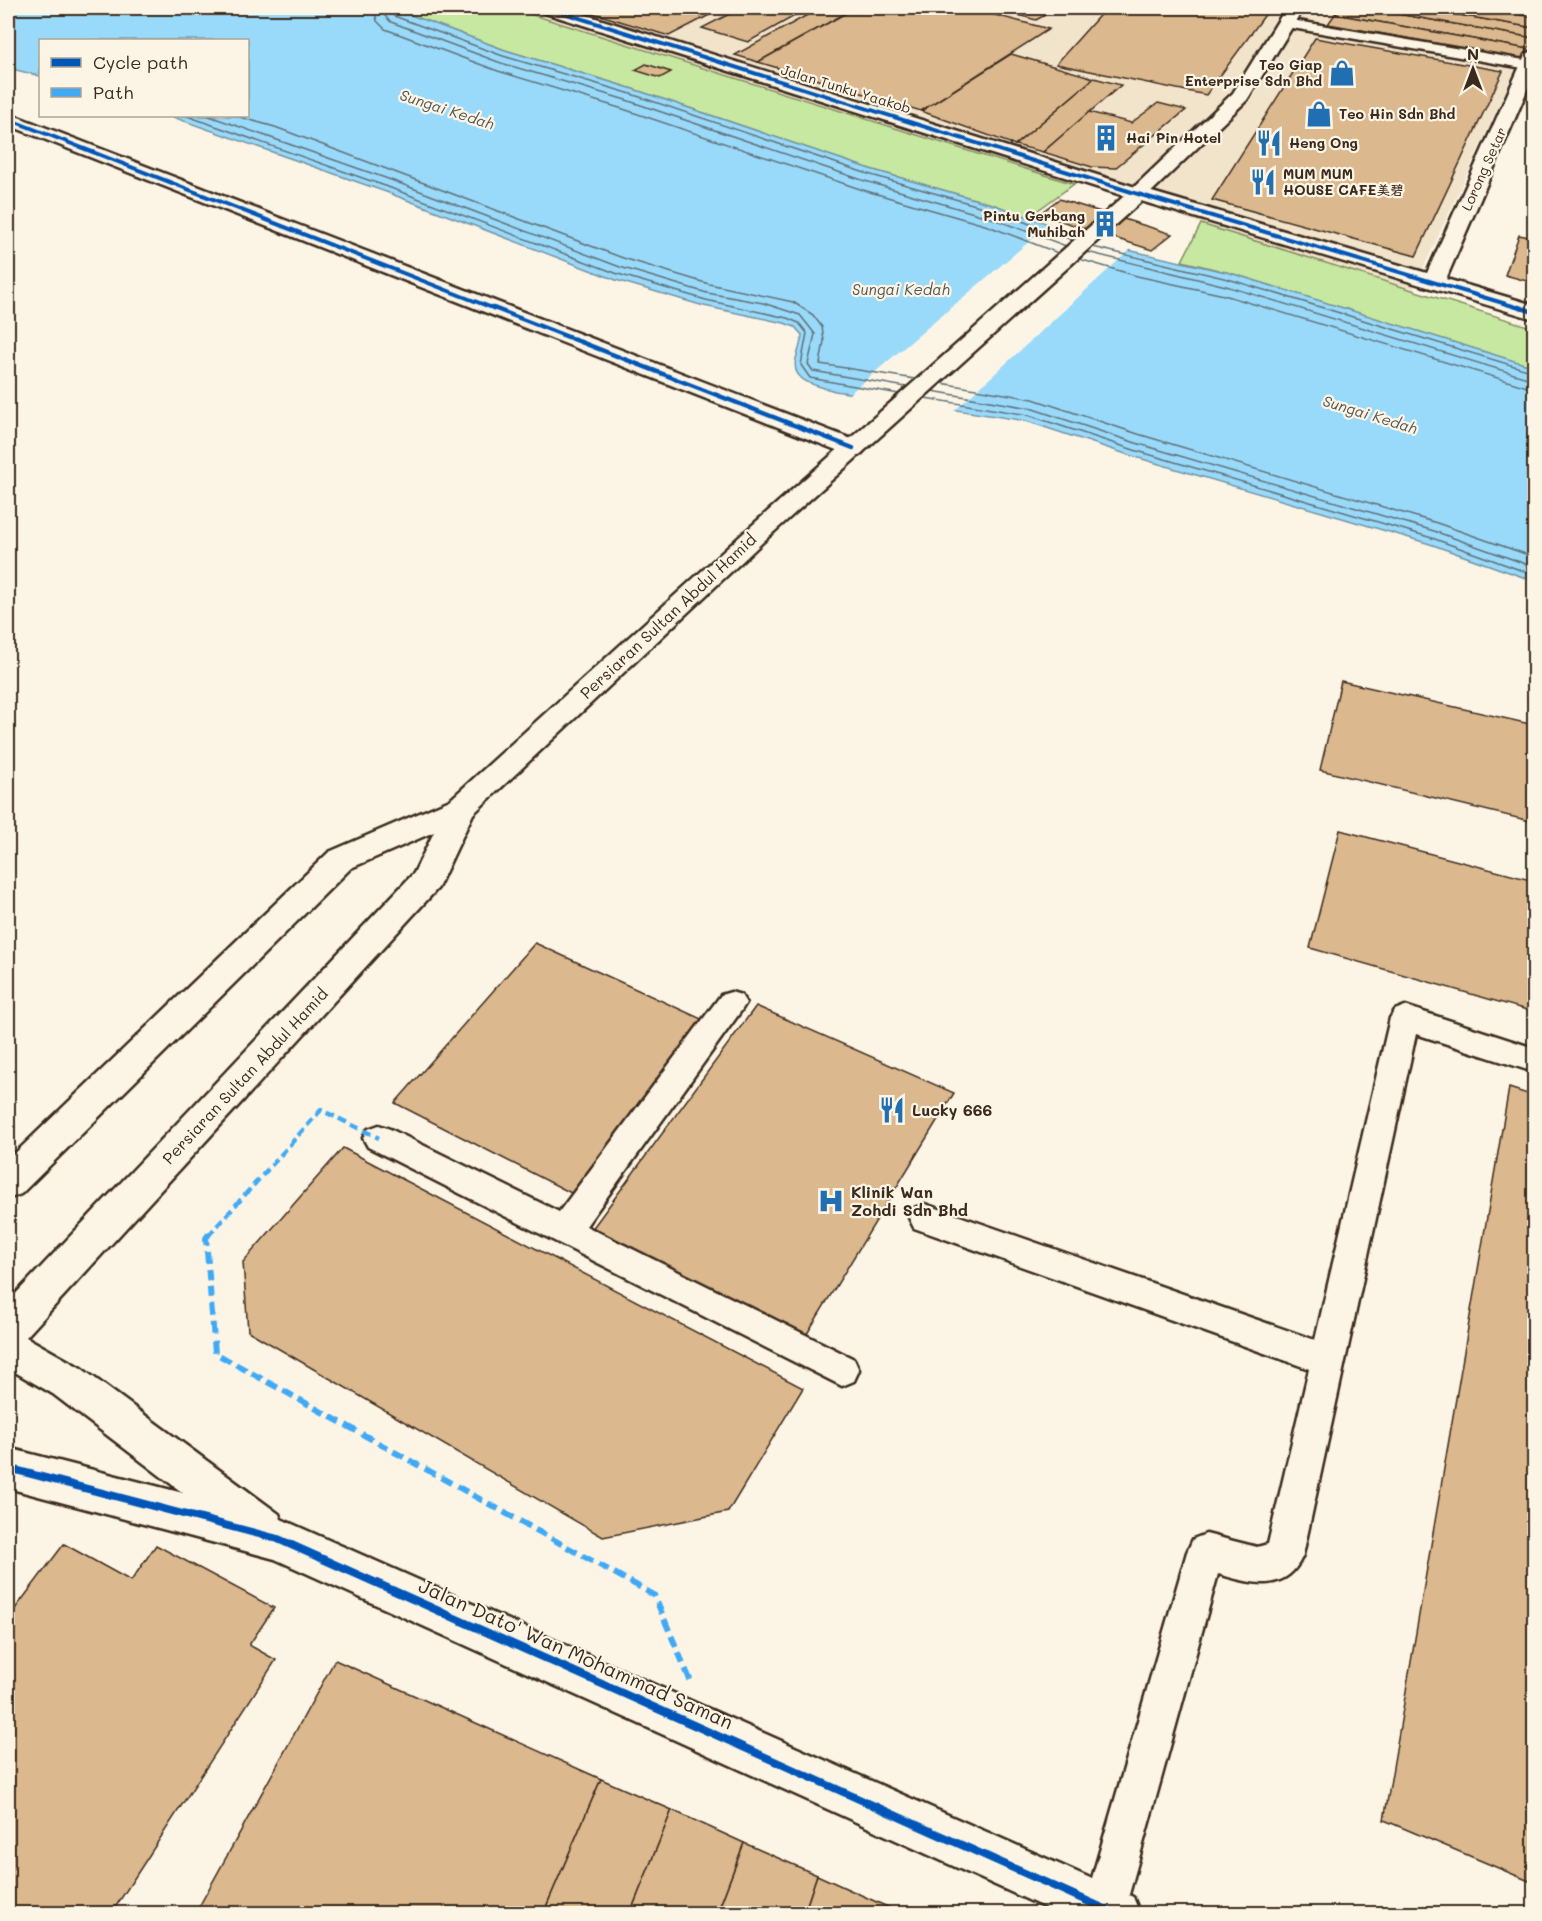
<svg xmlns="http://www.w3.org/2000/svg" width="1542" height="1921" viewBox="0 0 1542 1921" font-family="Mali,'LXGW WenKai TC',sans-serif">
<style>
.built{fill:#f2e3cb}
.green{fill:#c7e8a1;stroke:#818960;stroke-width:1.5}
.water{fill:#99dafb;stroke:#7394a3;stroke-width:1.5}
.pier{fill:#fcf5e5}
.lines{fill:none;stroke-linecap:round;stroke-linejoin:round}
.shore{stroke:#617076;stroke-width:1.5}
.building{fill:#dbb88d;stroke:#3b2a1e;stroke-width:1.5}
.lane-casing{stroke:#3b2a1e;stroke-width:5}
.street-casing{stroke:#3b2a1e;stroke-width:5}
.secondary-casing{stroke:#3b2a1e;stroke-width:5}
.lane{fill:#fcf5e5;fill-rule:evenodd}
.street{fill:#fcf5e5;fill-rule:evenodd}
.secondary{fill:#fcf5e5;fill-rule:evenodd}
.quiet-far1{stroke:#3fa9f5;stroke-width:4.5;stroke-dasharray:9 4.5;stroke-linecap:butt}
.quiet{stroke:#3fa9f5;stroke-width:6;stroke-dasharray:12 6;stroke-linecap:butt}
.cycleway-far2-casing{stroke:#fcf5e5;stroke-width:6}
.cycleway-far1-casing{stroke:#fcf5e5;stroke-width:8}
.cycleway-casing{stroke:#fcf5e5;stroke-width:11}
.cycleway-far2{stroke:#0057b8;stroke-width:4}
.cycleway-far1{stroke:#0057b8;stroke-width:4.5}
.cycleway{stroke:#0057b8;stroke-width:8}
.labels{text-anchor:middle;stroke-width:4.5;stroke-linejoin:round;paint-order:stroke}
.far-poi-label{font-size:14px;font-weight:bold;fill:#3b2a1e;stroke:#fcf5e5;text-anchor:start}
.far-street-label{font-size:14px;fill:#3b2a1e;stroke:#fcf5e5}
.far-water-label{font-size:15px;font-style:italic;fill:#525655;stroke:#fcf5e5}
.street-label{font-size:16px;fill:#3b2a1e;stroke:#fcf5e5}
.poi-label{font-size:16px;font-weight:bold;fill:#3b2a1e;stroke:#fcf5e5;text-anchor:start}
.near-street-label{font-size:20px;fill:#3b2a1e;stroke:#fcf5e5}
</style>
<rect width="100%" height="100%" fill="#fcf5e5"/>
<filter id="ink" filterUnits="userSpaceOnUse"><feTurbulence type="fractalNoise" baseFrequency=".0167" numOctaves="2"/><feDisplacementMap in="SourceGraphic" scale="12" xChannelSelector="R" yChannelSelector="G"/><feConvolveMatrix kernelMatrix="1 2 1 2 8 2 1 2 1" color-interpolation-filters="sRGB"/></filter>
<g filter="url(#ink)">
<polygon class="built" points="511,8 1534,8 1534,30 1413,290 1201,224 1097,187 1074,184"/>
<g class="green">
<polygon points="392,8 511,8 1074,184 1027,218 995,205 870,169 630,88 505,50"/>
<polygon points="1201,224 1534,328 1534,367 1230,273 1182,261"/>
</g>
<path class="water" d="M8 8H392L505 50 630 88 870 169 995 205 1110 246 1230 273 1534 367V581L1430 544 1132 456 1026 421 835 391C819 386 790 383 796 359 798 351 801 344 802 335L795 327 784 323 704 306 616 280 386 192 170 116H248V40H40V76L8 68Z"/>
<polygon class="pier" points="1051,223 1132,248 954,411 848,395"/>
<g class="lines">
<g class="shore">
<polyline points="374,8 377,21 385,29 498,71 623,109 863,190 988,226 1058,253"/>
<polyline points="383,8 385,16 391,22 501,63 626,100 865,181 991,218 1066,246"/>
<polyline points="391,8 394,16 503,56 628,93 868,174 993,210 1072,240"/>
<polyline points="187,116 388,187 618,274 706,300 787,318 799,323 807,333 801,365 810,378 899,394"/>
<polyline points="209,116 391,180 620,267 707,293 763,303 800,315 815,334 808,364 813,371 906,387"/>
<polyline points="236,116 275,127 623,258 709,284 793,302 813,315 822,327 824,341 820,364 915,379"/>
<polyline points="1093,247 1228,279 1534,372"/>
<polyline points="1087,252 1226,286 1534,380"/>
<polyline points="1079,259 1137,276 1224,295 1534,389"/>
<polyline points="941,383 1033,399 1138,434 1437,523 1534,557"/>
<polyline points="932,391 1030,408 1136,443 1434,531 1534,567"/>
<polyline points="925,398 1028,415 1134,450 1432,538 1534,575"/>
</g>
</g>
<g class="building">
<polygon points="577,8 723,8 669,36"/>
<polygon points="741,8 793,8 788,10 800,13 748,42 702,28"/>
<polygon points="820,8 855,8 758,62 735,55"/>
<polygon points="855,8 968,8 1049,29 921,111 758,62"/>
<polygon points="993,8 1058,8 1036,20"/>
<polygon points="1106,8 1270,8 1206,95 1056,64"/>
<polygon points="1340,8 1364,8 1534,38 1528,49 1335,14"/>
<polygon points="1364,8 1419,8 1534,28 1534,38"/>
<polygon points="1419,8 1480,8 1534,17 1534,28"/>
<polygon points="1480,8 1534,8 1534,17"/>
<polygon points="1335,14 1528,49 1523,59 1328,24"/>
<polygon points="1315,38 1503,71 1416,256 1212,200"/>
<polygon points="1011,54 1094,78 1015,145 921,111"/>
<polygon points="646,64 671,72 660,78 635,70"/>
<polygon points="1094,78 1121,85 1043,152 1015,145"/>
<polygon points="1158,103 1186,110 1115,168 1092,167 1043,152 1089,112 1131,123"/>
<polygon points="1059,199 1172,234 1152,250 1039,214"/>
<polygon points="1519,235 1534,238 1534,283 1505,275"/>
<polygon points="1341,681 1534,725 1534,822 1320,770"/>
<polygon points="1340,830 1534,881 1534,1012 1310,948"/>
<polygon points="535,943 708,1022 577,1196 395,1103"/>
<polygon points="756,1006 954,1093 802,1342 589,1233"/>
<polygon points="1509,1088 1534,1096 1534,1883 1384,1820"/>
<polygon points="343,1148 803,1388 728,1512 603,1537 248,1331 243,1262"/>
<polygon points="64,1544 131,1581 156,1545 274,1608 249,1645 276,1660 111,1914 8,1914 8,1618"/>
<polygon points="335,1660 601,1779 543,1914 195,1914"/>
<polygon points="601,1779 672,1810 630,1914 543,1914"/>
<polygon points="672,1810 744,1843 717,1914 630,1914"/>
<polygon points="744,1843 817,1875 804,1914 717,1914"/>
<polygon points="817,1875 892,1909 891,1914 804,1914"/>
</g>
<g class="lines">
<g class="lane-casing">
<g id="lane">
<polygon points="1286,19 1530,61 1534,62 1534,70 1281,26 1279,23 1281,20"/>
<polygon points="731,992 741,995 746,1003 741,1011 586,1226 854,1359 859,1370 854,1381 842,1386 368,1147 363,1138 368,1129 379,1125 390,1129 559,1212 721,995"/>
<path d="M1405 1006 1534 1048V1072L1416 1034 1303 1555C1286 1595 1251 1583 1218 1574L1125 1909 1123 1914H1085L1083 1909 1187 1552 1193 1539 1206 1534 1257 1547 1268 1544 1309 1369 914 1228 909 1218 914 1208 925 1204 1315 1340 1390 1018 1395 1010Z"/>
</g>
</g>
<g class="street-casing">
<g id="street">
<polygon points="539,8 564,8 1145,190 1427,273 1525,55 1534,50 1534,74 1446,279 1534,305 1534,319 1131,198 542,12"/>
<polygon points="8,113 862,443 865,448 862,453 853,455 844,453 8,125"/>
</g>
</g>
<g class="secondary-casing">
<polygon id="secondary" points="1286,8 1304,8 1247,100 1145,198 766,539 473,814 438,888 26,1337 81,1368 279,1514 281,1519 1133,1897 1140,1914 1059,1914 275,1559 8,1488 8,1448 183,1493 53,1394 8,1368 8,1302 414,873 434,832 351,868 21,1194 8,1199 8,1160 329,852 450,800 748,529 1131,190 1233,93"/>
</g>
<use href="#lane" class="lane"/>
<use href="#street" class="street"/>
<use href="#secondary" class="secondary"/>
<polyline class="quiet-far1" points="208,1236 321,1110 379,1138"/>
<polyline class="quiet" points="209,1234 206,1238 215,1353 654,1595 691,1682"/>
<g class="cycleway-far2-casing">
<g id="cycleway-far2">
<polyline points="548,8 1138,194 1523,309"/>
<polyline points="8,119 495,309"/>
</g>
</g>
<g class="cycleway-far1-casing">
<g id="cycleway-far1">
<polyline points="491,307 853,448"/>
<polyline points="1518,307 1534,312"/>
</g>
</g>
<g class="cycleway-casing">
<polyline id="cycleway" points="8,1468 278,1539 1116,1914"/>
</g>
<use href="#cycleway-far2" class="cycleway-far2"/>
<use href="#cycleway-far1" class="cycleway-far1"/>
<use href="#cycleway" class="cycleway"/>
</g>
</g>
<defs>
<g id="shop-bare" transform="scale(2.07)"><path d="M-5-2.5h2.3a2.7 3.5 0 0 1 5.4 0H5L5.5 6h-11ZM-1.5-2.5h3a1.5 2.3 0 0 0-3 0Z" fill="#1f6fb2" stroke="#fcf5e5" stroke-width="2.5" paint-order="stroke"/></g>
<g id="building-bare" transform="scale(2.07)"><path d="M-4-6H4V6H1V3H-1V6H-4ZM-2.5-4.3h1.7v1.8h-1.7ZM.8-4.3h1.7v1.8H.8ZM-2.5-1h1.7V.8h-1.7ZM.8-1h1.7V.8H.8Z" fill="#1f6fb2" stroke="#fcf5e5" stroke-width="2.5" paint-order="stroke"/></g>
<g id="restaurant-bare" transform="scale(2.07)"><path d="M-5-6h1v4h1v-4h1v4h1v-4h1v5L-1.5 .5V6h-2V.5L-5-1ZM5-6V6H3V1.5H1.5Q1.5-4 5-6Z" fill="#1f6fb2" stroke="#fcf5e5" stroke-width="2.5" paint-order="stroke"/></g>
<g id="hospital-bare" transform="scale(2.07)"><path d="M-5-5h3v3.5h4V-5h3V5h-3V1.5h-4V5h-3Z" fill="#1f6fb2" stroke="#fcf5e5" stroke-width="2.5" paint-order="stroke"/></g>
</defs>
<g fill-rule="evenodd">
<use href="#shop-bare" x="1342" y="73"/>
<use href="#shop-bare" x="1319" y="114"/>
<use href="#building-bare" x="1106" y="138"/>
<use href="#restaurant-bare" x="1269" y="143"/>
<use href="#restaurant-bare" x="1263" y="182"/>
<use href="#building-bare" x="1105" y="224"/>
<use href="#restaurant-bare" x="892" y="1110"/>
<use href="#hospital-bare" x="831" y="1201"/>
</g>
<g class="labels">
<g class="far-poi-label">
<text x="1322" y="70" text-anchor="end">Teo Giap<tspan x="1322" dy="16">Enterprise Sdn Bhd</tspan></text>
<text x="1339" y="119">Teo Hin Sdn Bhd</text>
<text x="1126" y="143">Hai Pin Hotel</text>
<text x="1289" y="148">Heng Ong</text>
<text x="1283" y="179">MUM MUM<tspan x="1283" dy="16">HOUSE CAFE美碧</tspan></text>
<text x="1085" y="221" text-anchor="end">Pintu Gerbang<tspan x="1085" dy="16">Muhibah</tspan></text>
</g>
<g class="far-street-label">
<text transform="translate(846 89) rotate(17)" y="5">Jalan Tunku Yaakob</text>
<text transform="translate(1484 169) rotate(-66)" y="5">Lorong Setar</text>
</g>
<g class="far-water-label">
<text transform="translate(447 110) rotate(18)" y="5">Sungai Kedah</text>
<text x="901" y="295">Sungai Kedah</text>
<text transform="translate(1370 415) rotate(17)" y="5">Sungai Kedah</text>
</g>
<g class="street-label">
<text transform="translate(668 616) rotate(-43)" y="6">Persiaran Sultan Abdul Hamid</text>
<text transform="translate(245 1076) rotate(-47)" y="6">Persiaran Sultan Abdul Hamid</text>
</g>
<g class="poi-label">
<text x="912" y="1116">Lucky 666</text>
<text x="851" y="1198">Klinik Wan<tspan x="851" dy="18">Zohdi Sdn Bhd</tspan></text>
</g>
<g class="near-street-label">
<text transform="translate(576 1654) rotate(24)" y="7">Jalan Dato' Wan Mohammad Saman</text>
</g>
</g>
<rect width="1542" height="1921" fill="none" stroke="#fcf5e5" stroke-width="30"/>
<rect x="15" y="15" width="1512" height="1891" fill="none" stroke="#3b2a1e" stroke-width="2" filter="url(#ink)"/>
<rect x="39" y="39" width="210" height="78" fill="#fcf5e5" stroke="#afa495" stroke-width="1.5"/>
<rect x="51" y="58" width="30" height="9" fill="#0057b8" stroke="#afa495" stroke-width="1.5"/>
<text x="93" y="69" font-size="18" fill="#3b2a1e">Cycle path</text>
<rect x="51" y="88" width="30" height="9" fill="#3fa9f5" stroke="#afa495" stroke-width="1.5"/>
<text x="93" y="99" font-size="18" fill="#3b2a1e">Path</text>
<g transform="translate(1473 69)" stroke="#fcf5e5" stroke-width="4.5" paint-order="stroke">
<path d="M0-4.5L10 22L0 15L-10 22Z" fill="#3b2a1e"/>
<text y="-9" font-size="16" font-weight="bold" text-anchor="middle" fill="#3b2a1e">N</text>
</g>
</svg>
